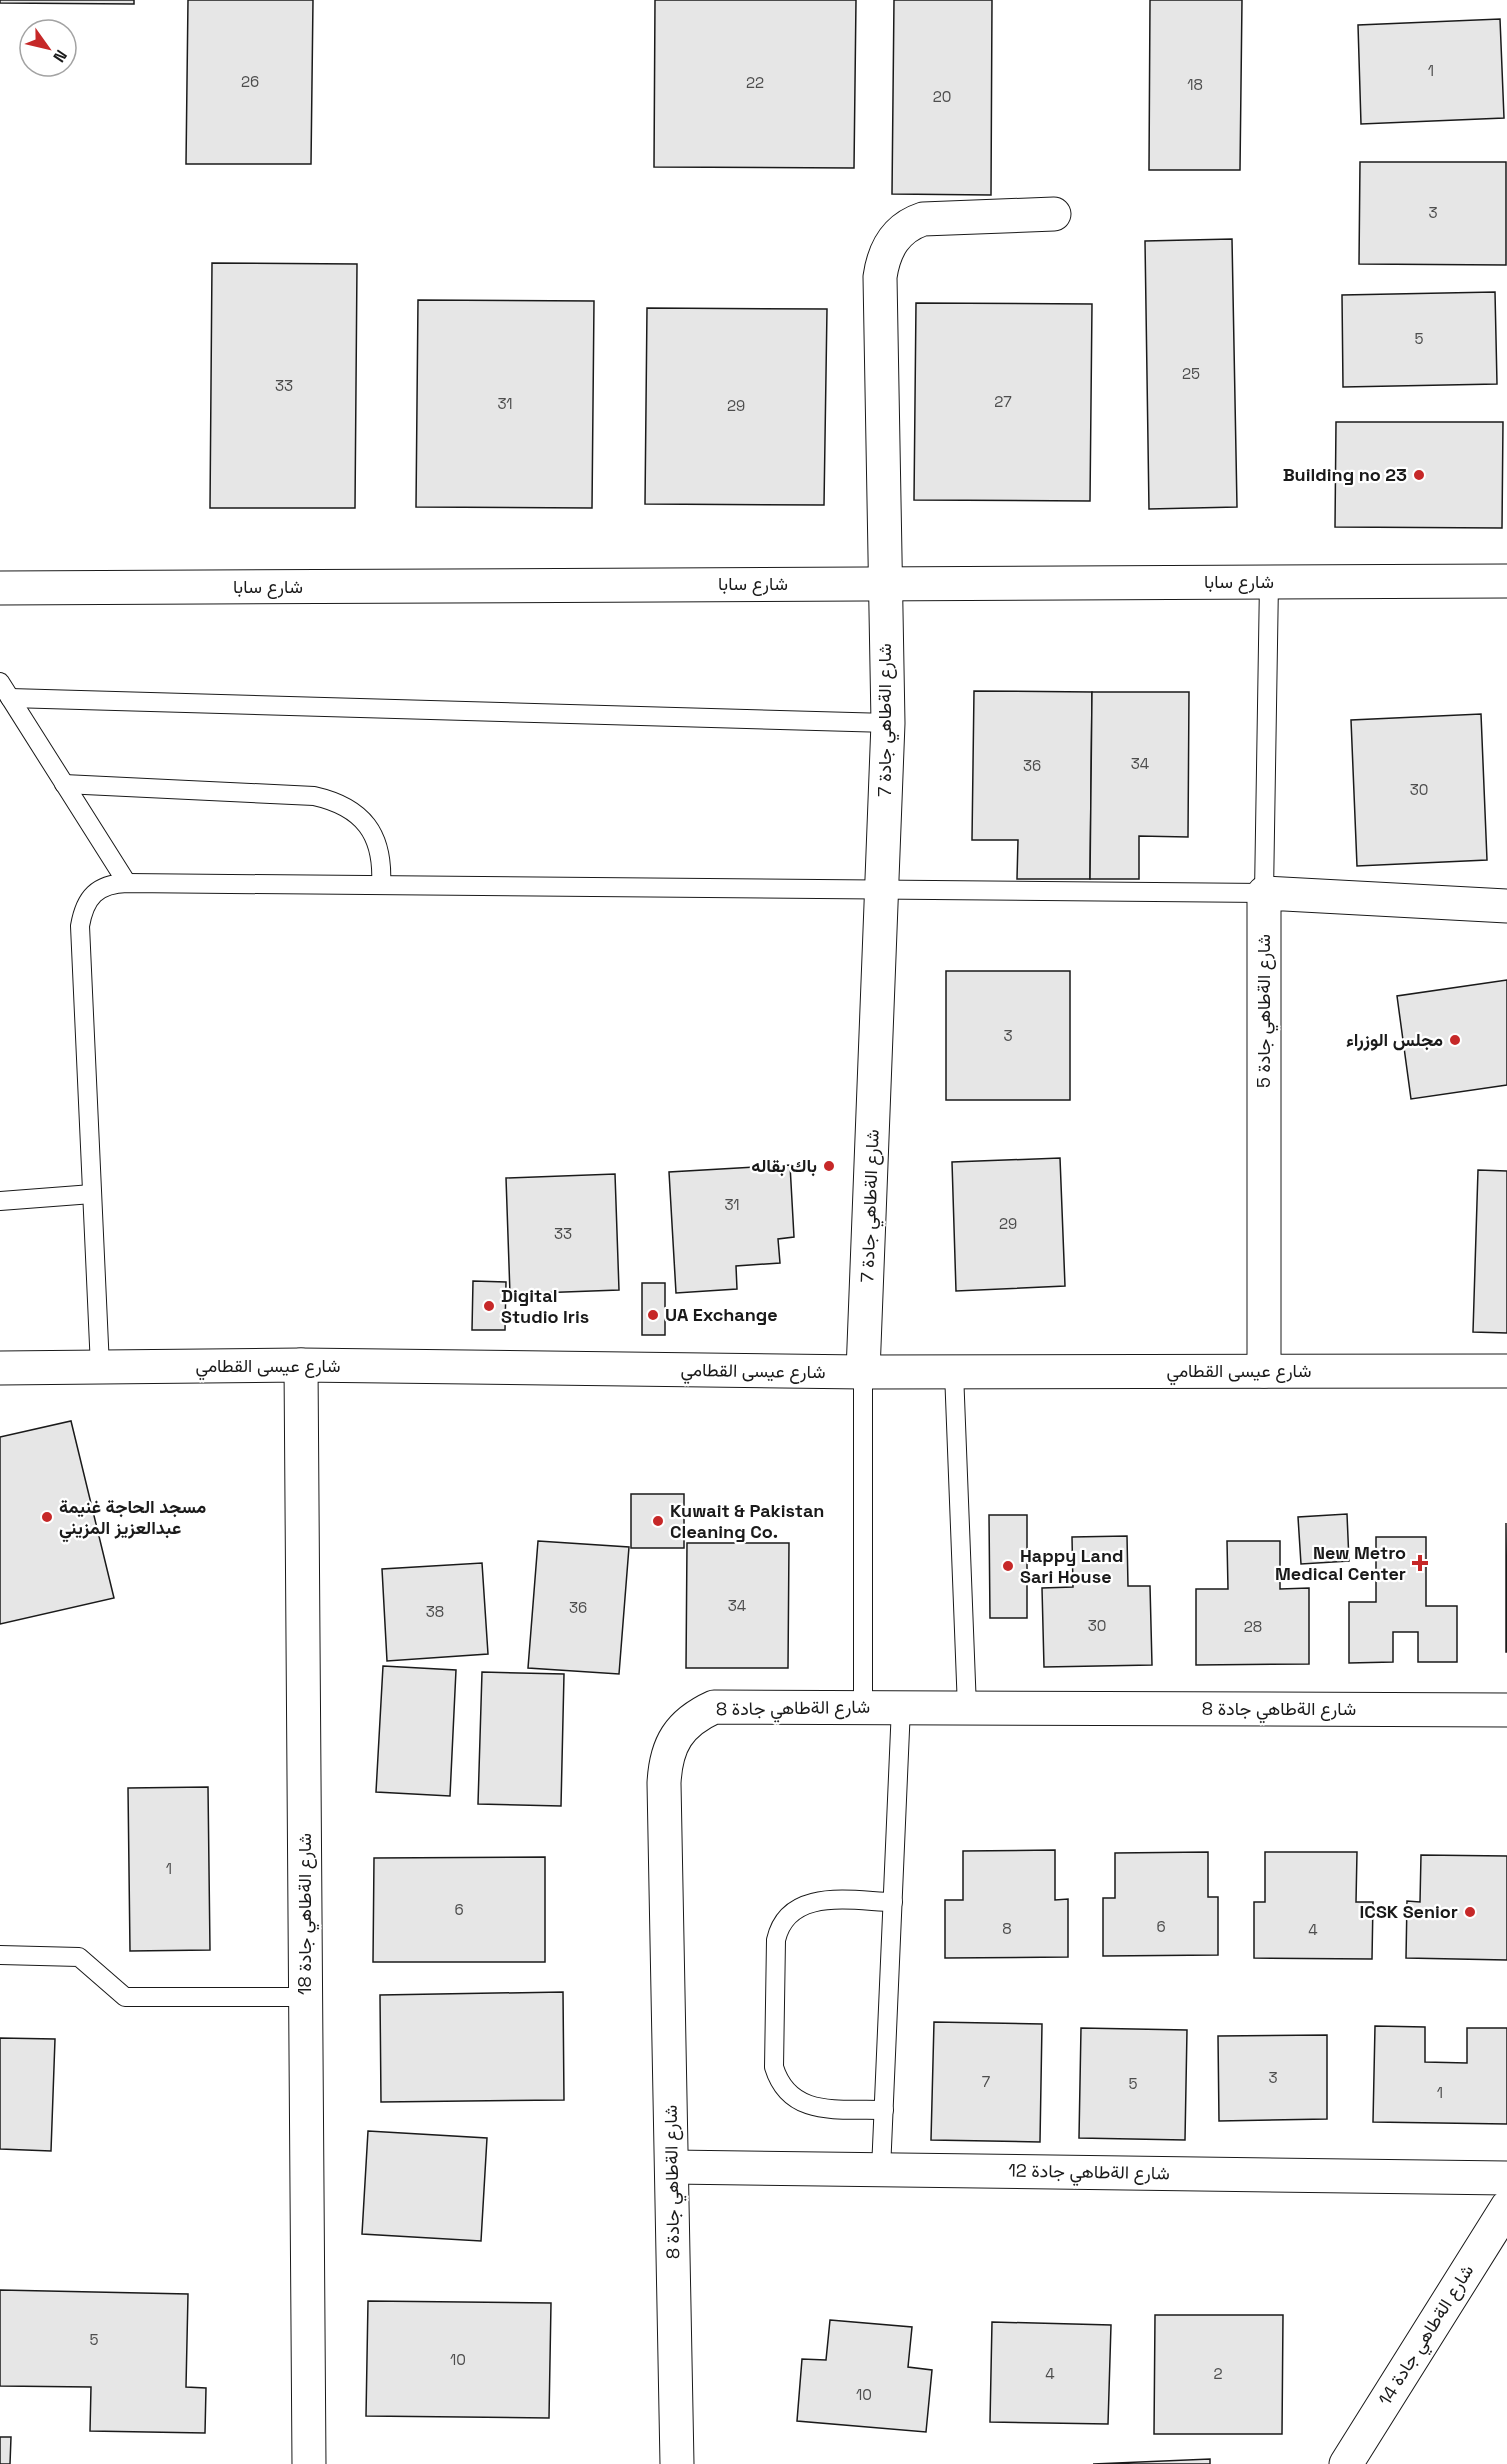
<svg xmlns="http://www.w3.org/2000/svg" width="1507" height="2464" viewBox="0 0 1507 2464" font-family="'Space Grotesk',Vazirmatn,sans-serif">
<style>
.building{fill:#e6e6e6;stroke:#1a1a1a;stroke-width:1.5}
.lines{fill:none;stroke-linecap:round;stroke-linejoin:round}
.service-casing{stroke:#1a1a1a;stroke-width:20}
.minor-casing{stroke:#1a1a1a;stroke-width:35}
.tertiary-casing{stroke:#1a1a1a;stroke-width:35}
.service{stroke:#fff;stroke-width:18}
.minor{stroke:#fff;stroke-width:33}
.tertiary{stroke:#fff;stroke-width:33}
.poi-dot{fill:#c62828;stroke:#fff;stroke-width:2}
.labels{text-anchor:middle;stroke-width:4.5;stroke-linejoin:round;paint-order:stroke}
.number-label{font-size:15px;fill:#4d4d4d}
.poi-label{font-size:18px;font-weight:bold;fill:#1a1a1a;stroke:#fff;text-anchor:end}
.street-label{font-size:18px;fill:#1a1a1a;stroke:#fff}
</style>
<rect width="100%" height="100%" fill="#fff"/>
<g class="building">
<polygon points="0,0 134,0 134,4 0,3"/>
<polygon points="188,0 313,0 311,164 186,164"/>
<polygon points="655,0 856,0 854,168 654,167"/>
<polygon points="894,0 992,0 991,195 892,194"/>
<polygon points="1150,0 1242,0 1240,170 1149,170"/>
<polygon points="1500,19 1504,118 1361,124 1358,25"/>
<polygon points="1360,162 1506,162 1506,265 1359,264"/>
<polygon points="1232,239 1237,507 1149,509 1145,241"/>
<polygon points="212,263 357,264 355,508 210,508"/>
<polygon points="1495,292 1497,384 1343,387 1342,295"/>
<polygon points="418,300 594,301 592,508 416,507"/>
<polygon points="916,303 1092,304 1090,501 914,500"/>
<polygon points="647,308 827,309 824,505 645,504"/>
<polygon points="1336,422 1503,422 1502,528 1335,527"/>
<polygon points="974,691 1092,692 1090,879 1017,879 1018,840 972,840"/>
<polygon points="1092,692 1189,692 1188,837 1139,836 1139,879 1090,879"/>
<polygon points="1481,714 1487,860 1357,866 1351,720"/>
<rect x="946" y="971" width="124" height="129"/>
<polygon points="1507,980 1507,1085 1411,1099 1397,996"/>
<polygon points="1060,1158 1065,1286 956,1291 952,1162"/>
<polygon points="790,1165 794,1237 778,1239 780,1263 736,1266 737,1289 676,1293 669,1172"/>
<polygon points="1478,1170 1507,1171 1507,1333 1473,1332"/>
<polygon points="615,1174 619,1290 510,1294 506,1178"/>
<polygon points="473,1281 506,1282 505,1330 472,1330"/>
<rect x="642" y="1283" width="23" height="52"/>
<polygon points="71,1421 114,1598 0,1624 0,1437"/>
<rect x="631" y="1494" width="53" height="54"/>
<polygon points="1347,1514 1349,1561 1301,1564 1298,1517"/>
<polygon points="989,1515 1027,1515 1027,1618 990,1618"/>
<polygon points="1506,1523 1507,1652 1506,1652"/>
<polygon points="1127,1536 1128,1586 1150,1586 1152,1665 1044,1667 1042,1588 1073,1587 1072,1537"/>
<polygon points="1376,1537 1426,1537 1426,1606 1457,1606 1457,1662 1418,1662 1418,1632 1393,1632 1393,1662 1349,1663 1349,1602 1376,1602"/>
<polygon points="538,1541 629,1547 619,1674 528,1668"/>
<polygon points="1227,1541 1280,1541 1280,1589 1309,1588 1309,1664 1196,1665 1196,1589 1228,1589"/>
<polygon points="687,1543 789,1543 788,1668 686,1668"/>
<polygon points="482,1563 488,1654 387,1661 382,1569"/>
<polygon points="383,1666 456,1670 450,1796 376,1792"/>
<polygon points="482,1672 564,1674 561,1806 478,1804"/>
<polygon points="208,1787 210,1950 130,1951 128,1788"/>
<polygon points="1055,1850 1055,1900 1068,1899 1068,1957 945,1958 945,1900 963,1900 963,1851"/>
<polygon points="1208,1852 1208,1897 1218,1897 1218,1955 1103,1956 1103,1898 1115,1898 1115,1853"/>
<polygon points="1265,1852 1357,1852 1356,1902 1373,1902 1372,1959 1254,1958 1254,1902 1265,1902"/>
<polygon points="1421,1855 1507,1856 1507,1960 1406,1958 1407,1901 1420,1902"/>
<polygon points="545,1857 545,1962 373,1962 374,1858"/>
<polygon points="563,1992 564,2100 381,2102 380,1995"/>
<polygon points="934,2022 1042,2024 1040,2142 931,2140"/>
<polygon points="1375,2026 1425,2027 1425,2062 1467,2063 1467,2028 1507,2028 1507,2124 1373,2122"/>
<polygon points="1081,2028 1187,2030 1185,2140 1079,2138"/>
<polygon points="1327,2035 1327,2119 1219,2121 1218,2036"/>
<polygon points="0,2038 55,2039 51,2151 0,2149"/>
<polygon points="368,2131 487,2138 481,2241 362,2234"/>
<polygon points="0,2290 188,2294 186,2387 206,2388 205,2433 90,2431 91,2387 0,2386"/>
<polygon points="368,2301 551,2303 549,2418 366,2416"/>
<polygon points="1155,2315 1283,2315 1282,2434 1154,2434"/>
<polygon points="830,2320 912,2327 908,2367 932,2370 926,2432 797,2421 802,2359 826,2360"/>
<polygon points="992,2322 1111,2325 1108,2424 990,2422"/>
<polygon points="0,2437 11,2437 10,2464 0,2464"/>
<polygon points="1210,2459 1210,2464 1093,2464"/>
</g>
<g class="lines">
<g class="service-casing">
<g id="service">
<polyline points="0,682 127,883"/>
<polyline points="10,698 888,723"/>
<path d="M64 784 314 796C363 807 384 834 381 885"/>
<polyline points="0,1201 92,1194"/>
<path d="M100 1367 80 926C85 897 97 884 127 883L1264 893 1269 582"/>
<polyline points="863,1372 863,1707"/>
<polyline points="954,1372 967,1708"/>
<polyline points="0,1955 79,1957 125,1997 305,1997"/>
<path d="M884 2110C840 2108 790 2119 774 2067L776 1940C788 1887 851 1901 893 1902"/>
<polyline points="881,2170 901,1707"/>
</g>
</g>
<g class="minor-casing">
<g id="minor">
<polyline points="0,588 1507,581"/>
<polyline points="301,1365 309,2464"/>
<polyline points="1264,1371 1264,893 1507,906"/>
<path d="M863 1372 888 723 880 277C884 249 896 228 923 219L1054 214"/>
<polyline points="672,2167 1507,2178"/>
<path d="M677 2464 664 1783C666 1744 679 1723 714 1707L1507 1710"/>
<polyline points="1346,2464 1507,2207"/>
</g>
</g>
<g class="tertiary-casing">
<polyline id="tertiary" points="0,1368 301,1365 863,1372 1507,1371"/>
</g>
<use href="#service" class="service"/>
<use href="#minor" class="minor"/>
<use href="#tertiary" class="tertiary"/>
</g>
<g class="poi-dot">
<circle cx="1419" cy="475" r="6"/>
<circle cx="1455" cy="1040" r="6"/>
<circle cx="829" cy="1166" r="6"/>
<circle cx="489" cy="1306" r="6"/>
<circle cx="653" cy="1315" r="6"/>
<circle cx="47" cy="1517" r="6"/>
<circle cx="658" cy="1521" r="6"/>
<path d="M1417 1554h6v6h6v6h-6v6h-6v-6h-6v-6h6z"/>
<circle cx="1008" cy="1566" r="6"/>
<circle cx="1470" cy="1912" r="6"/>
</g>
<g class="labels">
<g class="number-label">
<text x="1431" y="76">1</text>
<text x="250" y="87">26</text>
<text x="755" y="88">22</text>
<text x="1195" y="90">18</text>
<text x="942" y="102">20</text>
<text x="1433" y="218">3</text>
<text x="1419" y="344">5</text>
<text x="1191" y="379">25</text>
<text x="284" y="391">33</text>
<text x="1003" y="407">27</text>
<text x="505" y="409">31</text>
<text x="736" y="411">29</text>
<text x="1140" y="769">34</text>
<text x="1032" y="771">36</text>
<text x="1419" y="795">30</text>
<text x="1008" y="1041">3</text>
<text x="732" y="1210">31</text>
<text x="1008" y="1229">29</text>
<text x="563" y="1239">33</text>
<text x="737" y="1611">34</text>
<text x="578" y="1613">36</text>
<text x="435" y="1617">38</text>
<text x="1097" y="1631">30</text>
<text x="1253" y="1632">28</text>
<text x="169" y="1874">1</text>
<text x="459" y="1915">6</text>
<text x="1161" y="1932">6</text>
<text x="1007" y="1934">8</text>
<text x="1313" y="1935">4</text>
<text x="1273" y="2083">3</text>
<text x="986" y="2087">7</text>
<text x="1133" y="2089">5</text>
<text x="1440" y="2098">1</text>
<text x="94" y="2345">5</text>
<text x="458" y="2365">10</text>
<text x="1050" y="2379">4</text>
<text x="1218" y="2379">2</text>
<text x="864" y="2400">10</text>
</g>
<g class="poi-label">
<text x="1407" y="481">Building no 23</text>
<text x="1443" y="1046">مجلس الوزراء</text>
<text x="817" y="1172">باك بقاله</text>
<text x="501" y="1302" text-anchor="start">Digital<tspan x="501" dy="21">Studio Iris</tspan></text>
<text x="665" y="1321" text-anchor="start">UA Exchange</text>
<text x="59" y="1513" text-anchor="start">مسجد الحاجة غنيمة<tspan x="59" dy="21">عبدالعزيز المزيني</tspan></text>
<text x="670" y="1517" text-anchor="start">Kuwait &amp; Pakistan<tspan x="670" dy="21">Cleaning Co.</tspan></text>
<text x="1406" y="1559">New Metro<tspan x="1406" dy="21">Medical Center</tspan></text>
<text x="1020" y="1562" text-anchor="start">Happy Land<tspan x="1020" dy="21">Sari House</tspan></text>
<text x="1458" y="1918">ICSK Senior</text>
</g>
<g class="street-label">
<text x="1239" y="588">شارع سابا</text>
<text x="753" y="590">شارع سابا</text>
<text x="268" y="593">شارع سابا</text>
<text transform="translate(885 720) rotate(-90)" y="6">شارع الةطاهي جادة 7</text>
<text transform="translate(1264 1011) rotate(-90)" y="6">شارع الةطاهي جادة 5</text>
<text transform="translate(870 1206) rotate(-88)" y="6">شارع الةطاهي جادة 7</text>
<text x="268" y="1372">شارع عيسى القطامي</text>
<text transform="translate(753 1371) rotate(1)" y="6">شارع عيسى القطامي</text>
<text x="1239" y="1377">شارع عيسى القطامي</text>
<text transform="translate(793 1708) rotate(-1)" y="6">شارع الةطاهي جادة 8</text>
<text x="1279" y="1715">شارع الةطاهي جادة 8</text>
<text transform="translate(305 1914) rotate(-90)" y="6">شارع الةطاهي جادة 18</text>
<text transform="translate(1089 2172) rotate(1)" y="6">شارع الةطاهي جادة 12</text>
<text transform="translate(672 2182) rotate(-91)" y="6">شارع الةطاهي جادة 8</text>
<text transform="translate(1426 2335) rotate(-58)" y="6">شارع الةطاهي جادة 14</text>
</g>
</g>
<g transform="translate(48 48) rotate(124)"><circle r="28" fill="#ffffff" stroke="#a3a3a3" stroke-width="1.5"/>
<path d="M0-4.5L10 22L0 15L-10 22Z" fill="#c62828"/>
<text y="-9" font-size="16" font-weight="bold" text-anchor="middle" fill="#1a1a1a">N</text>
</g>
</svg>
